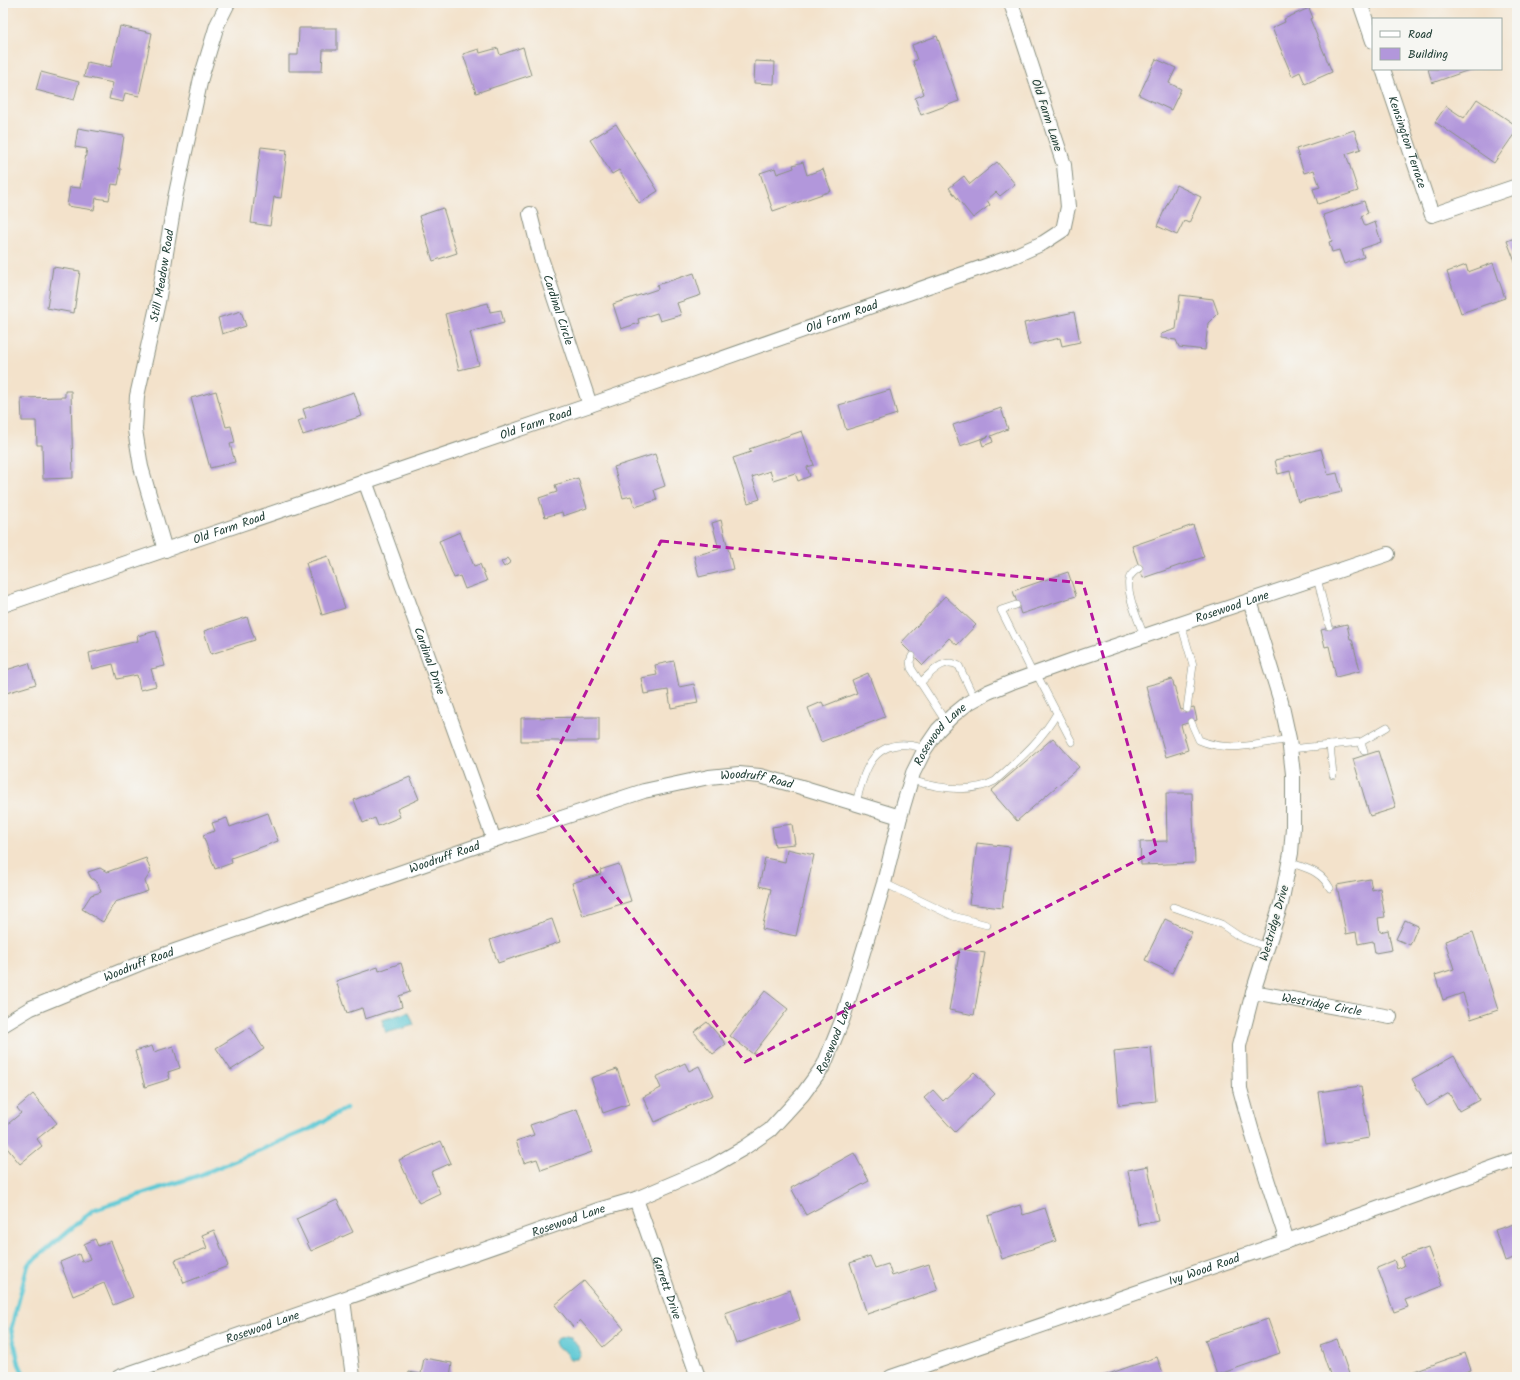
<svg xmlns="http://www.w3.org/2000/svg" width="1520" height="1380" viewBox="0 0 1520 1380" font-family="Kalam,sans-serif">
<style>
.water{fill:#5cc8d4;stroke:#3e8284}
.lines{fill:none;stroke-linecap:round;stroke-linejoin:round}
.stream{stroke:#5cc8d4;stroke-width:4.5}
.building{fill:#b297db}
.lane-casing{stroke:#899080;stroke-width:8}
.street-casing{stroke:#899080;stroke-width:16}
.lane{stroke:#fff;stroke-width:7}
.street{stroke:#fff;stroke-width:14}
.marked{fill:none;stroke:#b5179e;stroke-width:3;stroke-dasharray:8 5;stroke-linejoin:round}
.labels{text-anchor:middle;stroke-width:3;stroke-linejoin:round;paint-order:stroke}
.street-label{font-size:12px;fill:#1f3d34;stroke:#f6f6f2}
</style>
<rect width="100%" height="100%" fill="#f6f6f2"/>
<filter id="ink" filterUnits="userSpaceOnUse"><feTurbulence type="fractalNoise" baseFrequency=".025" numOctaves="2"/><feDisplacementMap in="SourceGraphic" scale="8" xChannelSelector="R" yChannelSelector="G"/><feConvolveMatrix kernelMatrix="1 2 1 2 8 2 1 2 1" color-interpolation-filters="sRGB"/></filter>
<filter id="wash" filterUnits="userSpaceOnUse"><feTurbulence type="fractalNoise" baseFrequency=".012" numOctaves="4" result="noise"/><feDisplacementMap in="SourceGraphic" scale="16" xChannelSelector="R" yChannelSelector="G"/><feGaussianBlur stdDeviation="0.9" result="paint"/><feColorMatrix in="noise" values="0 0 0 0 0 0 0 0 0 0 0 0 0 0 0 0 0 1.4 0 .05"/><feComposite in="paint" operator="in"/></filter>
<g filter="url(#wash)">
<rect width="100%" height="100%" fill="#f3e2cb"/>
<g class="water">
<polygon points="409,1012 414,1025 386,1033 382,1020"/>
<path d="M565 1336 571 1337C574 1343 580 1347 581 1354L577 1359H569C567 1350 563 1351 556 1346L555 1341 557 1339Z"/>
</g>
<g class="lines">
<polyline class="stream" points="25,1377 19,1364 11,1329 28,1265 93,1210 200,1175 310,1129 346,1108"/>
</g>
<g id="blocks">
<g class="building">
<polygon points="1309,8 1313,18 1310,19 1332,72 1305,84 1300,72 1292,76 1272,28 1285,22 1284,19"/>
<polygon points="120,26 152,33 139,96 125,93 123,102 109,99 113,83 84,77 87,62 111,67"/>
<polygon points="299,28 337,28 337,50 323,50 322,71 289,71 289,55 298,55"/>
<polygon points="937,36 959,101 921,115 915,98 924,94 913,61 917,60 912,45"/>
<polygon points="523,47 531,75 476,93 463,54 479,49 480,53 498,48 500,55"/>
<polygon points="1156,59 1176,68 1169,83 1181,89 1171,110 1139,95"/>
<polygon points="755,61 775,62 774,84 754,83"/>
<polygon points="1428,69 1472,69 1432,83"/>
<polygon points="41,72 79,82 74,100 36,90"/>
<polygon points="1477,99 1517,126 1517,130 1494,163 1435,122 1446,106 1464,118"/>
<polygon points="616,124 658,191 639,203 619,170 612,174 590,140"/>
<polygon points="78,128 124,136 119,169 121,169 118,185 112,184 109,200 96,198 94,210 67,206 70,187 80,188 87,149 75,147"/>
<polygon points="1354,130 1361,149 1346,154 1358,191 1318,204 1313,189 1320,187 1314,170 1304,173 1296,149"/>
<polygon points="261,147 287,150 281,198 274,197 270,226 251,223"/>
<polygon points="803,162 807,175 823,169 831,191 773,211 760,173 775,168 777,174 794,168 793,165"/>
<polygon points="997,162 1015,184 1000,196 996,192 987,200 990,205 973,218 949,188 964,176 970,184"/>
<polygon points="1176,185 1201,197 1189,223 1184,221 1177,235 1157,226"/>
<polygon points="1364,201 1368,213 1361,216 1365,226 1375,222 1381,242 1361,249 1364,257 1344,264 1339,250 1332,252 1329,242 1332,241 1323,215"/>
<polygon points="443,208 457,253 433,261 419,216"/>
<polygon points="1517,237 1517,267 1507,241"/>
<polygon points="1493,263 1505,298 1461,313 1447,272 1466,265 1468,272"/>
<polygon points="53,267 80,271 74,313 47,308"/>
<polygon points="694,273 701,295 677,303 681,315 660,321 657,313 638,319 639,323 621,329 613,304 658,289 657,285"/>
<polygon points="1180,295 1213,299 1218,313 1208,323 1205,350 1179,347 1176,340 1161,338 1161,334 1176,329"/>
<polygon points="488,303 490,312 501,310 504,323 470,332 479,365 459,370 445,314"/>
<polygon points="241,311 246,326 222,334 218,318"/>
<polygon points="1074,312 1080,342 1062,346 1060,338 1029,345 1024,323"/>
<polygon points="890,390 897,414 846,430 839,405"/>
<polygon points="65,391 71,391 73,478 43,479 42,445 37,445 36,421 22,421 21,398 65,397"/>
<polygon points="216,391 226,427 231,426 235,443 230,444 235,462 210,468 191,398"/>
<polygon points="354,392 362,416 303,435 298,421 306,418 303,409"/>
<polygon points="1001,408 1008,429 991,436 993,442 983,446 981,440 989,436 960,446 953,425"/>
<polygon points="802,431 814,465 807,467 810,476 798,481 795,473 773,480 770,471 752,477 760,499 748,503 733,458 751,452 749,449"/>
<polygon points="1321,449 1328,475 1337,473 1342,492 1298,502 1290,471 1278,474 1275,460"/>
<polygon points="655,454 665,486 654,490 657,500 635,507 631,496 623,498 614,467"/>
<polygon points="578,478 587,508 563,516 562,512 545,517 539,498 557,492 555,485"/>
<polygon points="721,520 733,569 699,577 694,556 719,549 712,523"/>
<polygon points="1193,525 1204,557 1143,578 1132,546"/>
<polygon points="460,532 474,566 480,564 487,581 465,589 460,576 454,578 439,541"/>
<polygon points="328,556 345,608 322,615 306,563"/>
<polygon points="508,558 511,562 504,567 501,562"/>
<polygon points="1068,572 1076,596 1021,614 1013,591"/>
<polygon points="945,596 976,625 957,645 949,638 923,665 901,643"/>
<polygon points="247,617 255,640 211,654 204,631"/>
<polygon points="1347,624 1350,639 1352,639 1360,671 1336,677 1329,646 1325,647 1321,630"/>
<polygon points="156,631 165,666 151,669 156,686 140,690 137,675 117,679 113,664 92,669 89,653 138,641 137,636"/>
<polygon points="674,661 679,687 694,684 698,703 671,708 668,690 644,694 641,678 657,675 655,665"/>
<polygon points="29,663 36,684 3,694 3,671"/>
<polygon points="868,673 885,717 821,742 808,708 822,702 824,706 857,693 852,680"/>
<polygon points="1172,679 1181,710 1194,707 1197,720 1181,725 1188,750 1166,757 1146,686"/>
<polygon points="599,717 599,741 521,741 521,718"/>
<polygon points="1053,738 1079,767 1017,821 991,791"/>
<polygon points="1378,751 1396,808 1370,816 1353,759"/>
<polygon points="410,777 419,799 397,809 400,817 378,826 375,818 363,823 354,800"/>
<polygon points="1166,793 1192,793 1195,863 1141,865 1140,842 1167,841"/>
<polygon points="268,813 278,841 231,858 232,863 215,869 203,835 215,831 212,823 227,818 230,827"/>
<polygon points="792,824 795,844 775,846 772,827"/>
<polygon points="977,843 1010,847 1002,908 969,904"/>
<polygon points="787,849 814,855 796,936 762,929 771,889 759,886 765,858 785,862"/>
<polygon points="146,858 151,872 145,881 148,891 115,902 103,922 82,909 91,895 101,892 98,883 91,878 88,872 100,868 107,872"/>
<polygon points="619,864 631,901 583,916 572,883 601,874 600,870"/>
<polygon points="1370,879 1372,890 1380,888 1385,917 1378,918 1380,932 1388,930 1392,950 1375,953 1373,941 1358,944 1356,932 1346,934 1337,885"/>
<polygon points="552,919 560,942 498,963 490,940"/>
<polygon points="1165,919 1192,932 1172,973 1145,960"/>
<polygon points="1405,920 1418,926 1410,945 1396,939"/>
<polygon points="1473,932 1498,1010 1471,1019 1463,993 1443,1000 1435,975 1454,969 1445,941"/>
<polygon points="960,949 985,953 974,1015 949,1010"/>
<polygon points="401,963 410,992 399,996 402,1007 365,1019 362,1008 347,1013 336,981 378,967 379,971"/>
<polygon points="765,991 788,1009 753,1054 730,1036"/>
<polygon points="707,1022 726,1044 713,1054 694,1032"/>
<polygon points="250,1027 264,1049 231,1070 216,1048"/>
<polygon points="152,1046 154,1052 173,1046 180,1068 168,1072 170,1079 145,1087 135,1051"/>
<polygon points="1151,1047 1156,1101 1119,1105 1114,1051"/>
<polygon points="1454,1056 1479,1100 1459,1111 1449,1093 1427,1106 1412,1079"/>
<polygon points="685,1063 689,1071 699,1066 713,1095 655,1122 643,1097 661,1088 656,1077"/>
<polygon points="617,1069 629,1104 603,1113 591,1078"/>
<polygon points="974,1072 995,1094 955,1132 924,1098 933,1090 943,1101"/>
<polygon points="1361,1086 1369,1138 1326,1145 1318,1092"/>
<polygon points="33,1094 57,1123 37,1139 42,1146 20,1164 3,1143 3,1128 21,1113 17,1108"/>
<polygon points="577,1109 592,1152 541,1170 537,1159 524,1163 516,1141 534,1135 530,1125"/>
<polygon points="441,1141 451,1163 431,1172 440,1193 419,1203 399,1160"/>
<polygon points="854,1153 869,1181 806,1215 791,1188"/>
<polygon points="1148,1166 1158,1221 1138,1225 1128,1170"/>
<polygon points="337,1200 353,1232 311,1251 296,1219"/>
<polygon points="1020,1205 1023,1215 1045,1208 1056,1241 1002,1259 988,1216"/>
<polygon points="1517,1223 1517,1257 1505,1261 1495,1230"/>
<polygon points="214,1230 228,1266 184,1283 175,1260 207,1248 202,1235"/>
<polygon points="95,1239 98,1246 111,1241 133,1297 113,1305 104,1283 73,1296 60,1262 79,1254 82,1262 90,1259 84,1244"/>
<polygon points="1428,1248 1442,1286 1405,1300 1408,1307 1394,1312 1377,1267 1394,1260 1397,1269 1404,1266 1401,1257"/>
<polygon points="870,1256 875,1268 888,1264 892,1276 929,1264 938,1290 867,1314 850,1263"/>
<polygon points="584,1281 624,1329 603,1347 580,1320 573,1327 555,1305"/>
<polygon points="790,1290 800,1320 736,1344 725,1313"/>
<polygon points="1268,1319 1280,1353 1217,1375 1205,1340"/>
<polygon points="1337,1339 1350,1377 1331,1377 1320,1345"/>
<polygon points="1465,1353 1471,1370 1456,1375 1457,1377 1416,1377 1414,1371"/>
<polygon points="1157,1357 1164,1377 1100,1377"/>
<polygon points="424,1358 452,1363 450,1377 408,1377 409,1372 421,1374"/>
</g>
</g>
</g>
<g filter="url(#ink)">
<use href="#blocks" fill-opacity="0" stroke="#899080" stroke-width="1"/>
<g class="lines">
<g class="lane-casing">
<g id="lane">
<path d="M1139 568C1135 571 1130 574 1129 579 1126 594 1139 622 1144 636"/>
<polyline points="1317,578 1329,626"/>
<polyline points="1016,605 1001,610 1033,674"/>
<polyline points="1181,624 1193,665 1187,709"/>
<polyline points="912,656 910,661 911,668 946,722"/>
<polyline points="1036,673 1072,742"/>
<path d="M920 683C931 673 944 656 959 666L975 700"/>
<path d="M1191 722 1199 740C1228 753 1259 744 1289 739"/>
<polyline points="1361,742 1364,751"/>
<polyline points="1330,745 1333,775"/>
<polyline points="1290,749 1361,742 1387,727"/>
<path d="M911 780C937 788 971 794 995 781 1018 760 1042 740 1057 713"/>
<path d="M856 803C863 776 870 742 907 745 913 745 919 747 925 749"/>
<path d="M1289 862C1307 869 1320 870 1330 888"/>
<polyline points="884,883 953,916 987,925"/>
<polyline points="1173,907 1221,924 1240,937 1267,947"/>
</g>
</g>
<g class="street-casing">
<g id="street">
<polyline points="1360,3 1373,41"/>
<path id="s1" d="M1383 69 1432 215 1517 186"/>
<path id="s2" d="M530 214 541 258 590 405"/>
<path id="s3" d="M365 481 494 840"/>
<path id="s4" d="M165 550 141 467 135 430 137 396 158 302 175 198 201 78 217 25 228 3"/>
<polyline points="1250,601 1281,702 1289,739 1293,774 1293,827 1291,853 1281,904 1253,992 1239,1046 1240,1089 1254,1139 1287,1241"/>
<path id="s5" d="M3 605 590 405 1014 256 1043 243 1063 230 1068 207 1064 165 1011 3"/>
<path id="s6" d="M1253 992 1390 1017"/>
<path id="s7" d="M3 1025 31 1008 146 961 494 840 644 791 709 777 739 774 760 776 798 786 900 817"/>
<path id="s8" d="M636 1199 698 1377"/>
<polyline points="343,1300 353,1377"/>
<path id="s9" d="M119 1377 598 1210 636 1199 711 1167 744 1148 770 1130 803 1094 824 1065 843 1018 884 883 900 817 913 773 925 749 938 730 952 716 968 703 988 692 1012 682 1073 660 1388 554"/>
<path id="s10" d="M891 1377 1287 1241 1517 1159"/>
</g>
</g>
<use href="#lane" class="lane"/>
<use href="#street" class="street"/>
</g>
</g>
<path class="marked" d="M661 541 1083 583 1157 850 745 1062 536 793Z"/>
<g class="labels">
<g class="street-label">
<text transform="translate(1047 115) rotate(72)" y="4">Old Farm Lane</text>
<text dy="4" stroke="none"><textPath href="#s1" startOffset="77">Kensington Terrace</textPath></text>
<text dy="4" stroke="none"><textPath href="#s4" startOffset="281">Still Meadow Road</textPath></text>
<text dy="4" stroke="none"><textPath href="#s2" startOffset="100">Cardinal Circle</textPath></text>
<text dy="4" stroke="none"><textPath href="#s5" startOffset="887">Old Farm Road</textPath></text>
<text dy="4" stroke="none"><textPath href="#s5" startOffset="563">Old Farm Road</textPath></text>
<text dy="4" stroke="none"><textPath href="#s5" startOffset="239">Old Farm Road</textPath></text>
<text dy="4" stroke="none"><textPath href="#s9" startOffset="1460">Rosewood Lane</textPath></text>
<text dy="4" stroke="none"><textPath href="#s3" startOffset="191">Cardinal Drive</textPath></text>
<text dy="4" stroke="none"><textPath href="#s9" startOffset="1136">Rosewood Lane</textPath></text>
<text dy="4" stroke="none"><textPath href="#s7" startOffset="798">Woodruff Road</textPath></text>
<text dy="4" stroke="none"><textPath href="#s7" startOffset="473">Woodruff Road</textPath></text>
<text transform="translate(1274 923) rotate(-74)" y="4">Westridge Drive</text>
<text dy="4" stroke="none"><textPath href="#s7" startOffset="149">Woodruff Road</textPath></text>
<text dy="4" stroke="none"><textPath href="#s6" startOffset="70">Westridge Circle</textPath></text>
<text dy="4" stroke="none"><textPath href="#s9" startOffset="812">Rosewood Lane</textPath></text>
<text dy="4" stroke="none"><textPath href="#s9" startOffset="476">Rosewood Lane</textPath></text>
<text dy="4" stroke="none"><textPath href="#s10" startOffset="331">Ivy Wood Road</textPath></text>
<text dy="4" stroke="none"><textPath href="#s8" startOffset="94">Garrett Drive</textPath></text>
<text dy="4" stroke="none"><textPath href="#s9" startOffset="152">Rosewood Lane</textPath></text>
</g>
</g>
<rect width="1520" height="1380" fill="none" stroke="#f6f6f2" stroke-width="16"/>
<rect x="1372" y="18" width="130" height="52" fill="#f6f6f2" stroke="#a0aca6"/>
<rect x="1380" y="31" width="20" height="6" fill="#ffffff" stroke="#a0aca6"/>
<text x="1408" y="38" font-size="12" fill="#1f3d34">Road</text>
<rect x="1380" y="48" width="20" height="12" fill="#b297db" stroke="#a0aca6"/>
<text x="1408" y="58" font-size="12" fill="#1f3d34">Building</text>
</svg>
